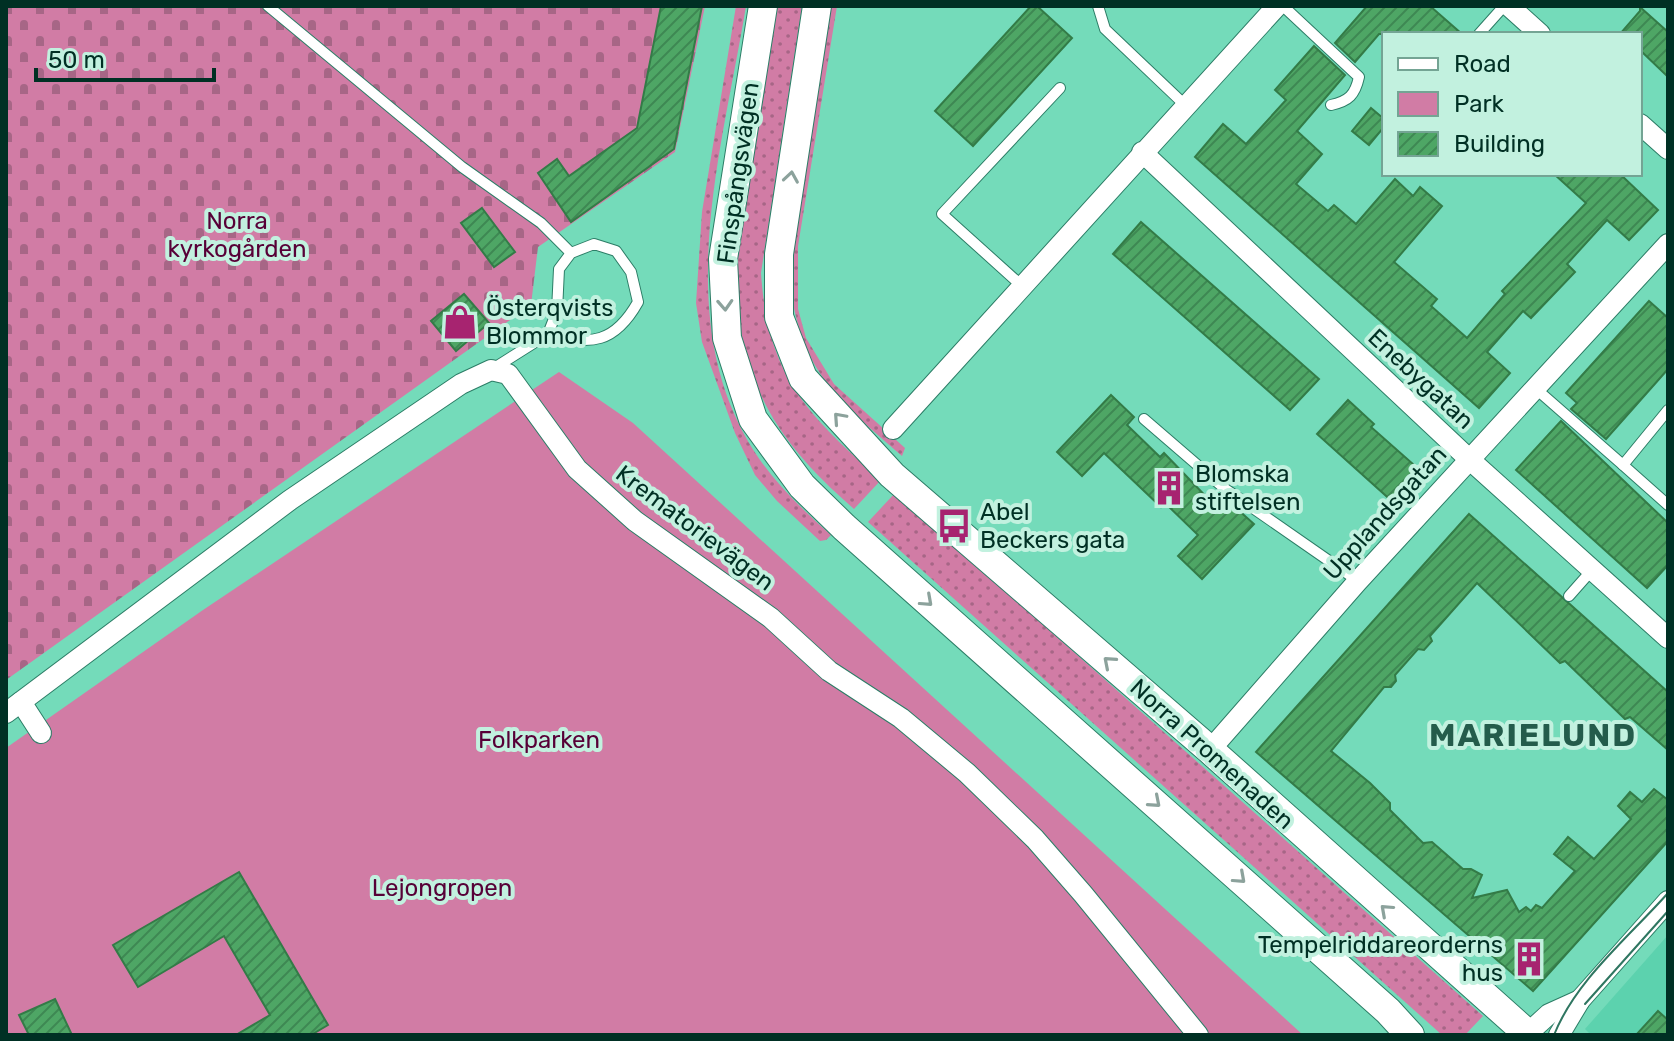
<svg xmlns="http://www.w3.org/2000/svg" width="1674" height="1041" viewBox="0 0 1674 1041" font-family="Rubik,sans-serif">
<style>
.built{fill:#5cd2ae}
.grass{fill:url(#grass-dots)}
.cemetery{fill:url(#cemetery-stones)}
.green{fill:#d17ca5}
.building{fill:url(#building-hatch);stroke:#337b47;stroke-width:2}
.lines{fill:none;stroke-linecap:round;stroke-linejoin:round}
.lane-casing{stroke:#2c7d66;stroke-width:12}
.street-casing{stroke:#2c7d66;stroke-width:22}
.secondary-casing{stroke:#2c7d66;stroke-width:30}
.lane{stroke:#fff;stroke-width:10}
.street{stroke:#fff;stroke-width:20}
.secondary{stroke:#fff;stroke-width:28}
.tram{stroke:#2f7661;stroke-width:2}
.oneway{stroke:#8ca29c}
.labels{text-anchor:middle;stroke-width:8;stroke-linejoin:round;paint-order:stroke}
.street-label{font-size:24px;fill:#003024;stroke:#c2f1df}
.park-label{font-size:24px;fill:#570037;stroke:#c2f1df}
.poi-label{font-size:24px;fill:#003024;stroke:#c2f1df;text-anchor:start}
.district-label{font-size:32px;font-weight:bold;letter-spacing:2px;fill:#245c4b;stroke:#c2f1df}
</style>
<defs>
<pattern id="grass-dots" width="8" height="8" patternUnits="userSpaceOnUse" patternTransform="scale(2)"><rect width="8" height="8" fill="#d17ca5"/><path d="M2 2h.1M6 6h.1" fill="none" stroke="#a76686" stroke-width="1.8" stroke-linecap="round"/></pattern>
<pattern id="cemetery-stones" width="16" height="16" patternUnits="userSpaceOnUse" patternTransform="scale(2)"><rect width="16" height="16" fill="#d17ca5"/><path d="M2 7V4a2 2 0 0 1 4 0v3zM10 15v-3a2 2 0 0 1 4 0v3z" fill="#a76686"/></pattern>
<pattern id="building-hatch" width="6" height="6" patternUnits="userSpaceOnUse" patternTransform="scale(2)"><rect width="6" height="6" fill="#4ea665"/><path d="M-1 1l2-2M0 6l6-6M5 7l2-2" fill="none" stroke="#3e8853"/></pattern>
</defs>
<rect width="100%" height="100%" fill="#74dbba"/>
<polygon class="built" points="1668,935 1668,1035 1591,1035 1585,1029"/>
<g class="grass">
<path d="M736 6H746C722 153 667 326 760 460 781 489 805 512 831 535L826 540 820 541 777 501 755 475 735 433 702 342 696 303 702 212Z"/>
<path d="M774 6H802L761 273C768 377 807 414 881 480L854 509C774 439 742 385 734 277Z"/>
<path d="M828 6H837L798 246V309L806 338 834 384 905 448 902 456C835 397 800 371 789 277Z"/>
<polygon points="895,493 1483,1016 1465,1035 1442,1035 868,522"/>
</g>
<polygon class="cemetery" points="6,6 705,6 675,152 538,247 531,305 6,680"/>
<polygon class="green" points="559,372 633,423 1303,1035 6,1035 6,748 203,610"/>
<g class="building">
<polygon points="661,6 702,6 674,149 571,222 538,173 557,159 569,176 637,128"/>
<polygon points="1031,6 1037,6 1072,38 973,146 935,111"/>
<polygon points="1367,6 1430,6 1462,34 1379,34 1355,62 1335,43"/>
<polygon points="1640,7 1668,32 1668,77 1640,50 1640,34 1620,34 1640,11"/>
<polygon points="1314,46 1345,75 1297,131 1322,154 1296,184 1328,211 1334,205 1356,224 1395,179 1413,196 1420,187 1442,206 1394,262 1437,299 1431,306 1467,338 1505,294 1502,291 1586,203 1554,174 1620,174 1658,210 1629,240 1607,220 1567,264 1575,272 1531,318 1523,311 1487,352 1510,373 1479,408 1195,157 1223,124 1246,144 1286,100 1275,90"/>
<polygon points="1371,108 1384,119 1384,127 1369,145 1352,131"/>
<polygon points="482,208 515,252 494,267 461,223"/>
<polygon points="1141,222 1319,379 1290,410 1113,254"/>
<polygon points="464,294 489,323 456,351 431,321"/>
<polygon points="1649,301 1668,318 1668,369 1606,439 1571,409 1577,403 1566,393"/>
<polygon points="1111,395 1134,417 1127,425 1160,457 1164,453 1218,509 1227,500 1254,524 1202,579 1178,556 1198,535 1165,503 1161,507 1104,453 1082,476 1057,452"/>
<polygon points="1348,400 1374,424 1371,427 1422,472 1394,503 1317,434"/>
<polygon points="1561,421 1668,523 1668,565 1647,588 1516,470"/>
<polygon points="1469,514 1668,692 1668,750 1630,717 1625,719 1565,661 1560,663 1477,583 1430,636 1432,641 1424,650 1418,649 1395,675 1396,681 1391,687 1384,687 1331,751 1370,783 1390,803 1390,810 1423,843 1432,842 1463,869 1471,869 1482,875 1472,898 1507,890 1519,912 1526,907 1531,911 1536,905 1542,908 1575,871 1554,854 1568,837 1594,859 1631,819 1618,806 1630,792 1642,802 1654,789 1668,800 1668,841 1533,991 1256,752"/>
<polygon points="239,872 328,1025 311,1035 236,1035 270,1015 224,936 138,987 113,945"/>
<polygon points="55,999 72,1035 29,1035 19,1015"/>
<polygon points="1658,1011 1668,1020 1668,1035 1636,1035"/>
</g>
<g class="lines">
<g class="lane-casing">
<g id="lane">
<polyline points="268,6 462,167 541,223 571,253"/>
<polyline points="1098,6 1105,29 1185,105"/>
<path d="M1283 6 1359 77C1355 95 1349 101 1331 105"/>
<polyline points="1479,34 1504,6"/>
<polyline points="1022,286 942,214 1060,88"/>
<path d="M491 370 548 334C591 346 615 343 638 302L631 272 616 251 594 244 571 253 559 269 557 311 548 334"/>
<polyline points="1535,388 1623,465 1668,410"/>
<polyline points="1144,419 1224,488 1358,581"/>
<polyline points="1623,465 1668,505"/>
<polyline points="1569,596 1592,570"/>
</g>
</g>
<g class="street-casing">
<g id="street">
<polyline points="1509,6 1540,34"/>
<polyline points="1640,124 1668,149"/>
<polyline points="1142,152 1469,459 1668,638"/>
<polyline points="893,429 1277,6"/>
<polyline points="21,702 41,733"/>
<polyline points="6,713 290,500 461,384 491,370 508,374 577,469 635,521 771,618 829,671 901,718 967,773 1035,839 1083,894 1198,1035"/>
<polyline points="1210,750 1358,581 1668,244"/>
<polyline points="1526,1035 1549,1014 1580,1000"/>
<polyline points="1559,1035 1580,1000 1668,901"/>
</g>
</g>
<g class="secondary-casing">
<g id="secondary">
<polyline points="763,6 723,259 727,338 753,419 802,486 844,527 1388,1011 1410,1035"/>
<polyline points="817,6 779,254 779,317 803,378 892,475 1210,750 1529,1035"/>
</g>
</g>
<use href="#lane" class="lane"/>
<use href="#street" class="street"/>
<use href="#secondary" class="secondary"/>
<g class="tram">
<polyline points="1585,1004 1668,911"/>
<path d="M1554 1035C1576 980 1629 937 1668 893"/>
</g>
</g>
<defs><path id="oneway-chevron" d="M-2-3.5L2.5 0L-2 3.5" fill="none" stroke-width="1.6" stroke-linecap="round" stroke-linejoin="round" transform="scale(2)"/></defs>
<g class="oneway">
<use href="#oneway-chevron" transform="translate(791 177) rotate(-81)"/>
<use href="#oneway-chevron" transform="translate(725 305) rotate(87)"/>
<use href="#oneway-chevron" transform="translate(839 418) rotate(-132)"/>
<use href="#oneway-chevron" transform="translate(927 601) rotate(42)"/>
<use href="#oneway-chevron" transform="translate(1109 662) rotate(-139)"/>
<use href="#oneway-chevron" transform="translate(1155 802) rotate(41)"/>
<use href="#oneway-chevron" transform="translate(1240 878) rotate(42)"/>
<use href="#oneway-chevron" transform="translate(1386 910) rotate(-138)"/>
</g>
<defs>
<g id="shop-bare" transform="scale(2.76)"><path d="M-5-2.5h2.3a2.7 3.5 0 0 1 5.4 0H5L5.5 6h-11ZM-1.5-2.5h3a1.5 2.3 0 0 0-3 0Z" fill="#a72470" stroke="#c2f1df" stroke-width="2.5" paint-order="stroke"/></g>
<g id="building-bare" transform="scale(2.76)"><path d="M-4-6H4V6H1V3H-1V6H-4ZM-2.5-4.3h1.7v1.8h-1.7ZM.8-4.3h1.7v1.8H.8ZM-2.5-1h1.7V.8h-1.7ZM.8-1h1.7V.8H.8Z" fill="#a72470" stroke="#c2f1df" stroke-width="2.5" paint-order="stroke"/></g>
<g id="bus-bare" transform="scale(2.76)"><path d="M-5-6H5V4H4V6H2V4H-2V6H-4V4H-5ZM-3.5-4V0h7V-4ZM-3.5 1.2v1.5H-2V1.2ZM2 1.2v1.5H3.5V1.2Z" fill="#a72470" stroke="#c2f1df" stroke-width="2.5" paint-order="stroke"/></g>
</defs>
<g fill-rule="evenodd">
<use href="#shop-bare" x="460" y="322"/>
<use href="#building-bare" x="1169" y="488"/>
<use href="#bus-bare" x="954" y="526"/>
<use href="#building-bare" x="1529" y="959"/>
</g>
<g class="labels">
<g class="street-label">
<text transform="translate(738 173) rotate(-82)" y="8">Finspångsvägen</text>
<text transform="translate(1421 379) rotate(43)" y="8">Enebygatan</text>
<text transform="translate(1385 513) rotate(-48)" y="8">Upplandsgatan</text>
<text transform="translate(695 528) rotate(37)" y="8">Krematorievägen</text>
<text transform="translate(1212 754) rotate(42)" y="8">Norra Promenaden</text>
</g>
<g class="park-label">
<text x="237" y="229">Norra<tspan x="237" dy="28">kyrkogården</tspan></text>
<text x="539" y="748">Folkparken</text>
<text x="442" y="896">Lejongropen</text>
</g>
<g class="poi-label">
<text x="486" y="316">Österqvists<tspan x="486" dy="28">Blommor</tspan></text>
<text x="1195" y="482">Blomska<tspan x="1195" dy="28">stiftelsen</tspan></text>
<text x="980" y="520">Abel<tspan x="980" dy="28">Beckers gata</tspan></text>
<text x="1503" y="953" text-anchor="end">Tempelriddareorderns<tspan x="1503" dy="28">hus</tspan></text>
</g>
<g class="district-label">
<text x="1533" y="746">MARIELUND</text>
</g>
</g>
<rect width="1674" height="1041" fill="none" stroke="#003024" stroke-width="16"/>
<rect x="1382" y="32" width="260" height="144" fill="#c2f1df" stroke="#74a494" stroke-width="2"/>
<rect x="1398" y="58" width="40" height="12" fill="#ffffff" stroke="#74a494" stroke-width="2"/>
<text x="1454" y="72" font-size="24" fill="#003024">Road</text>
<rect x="1398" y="92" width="40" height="24" fill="#d17ca5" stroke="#74a494" stroke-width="2"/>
<text x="1454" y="112" font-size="24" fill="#003024">Park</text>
<rect x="1398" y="132" width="40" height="24" fill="url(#building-hatch)" stroke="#74a494" stroke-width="2"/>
<text x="1454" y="152" font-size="24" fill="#003024">Building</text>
<path d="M36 68v12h178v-12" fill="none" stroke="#003024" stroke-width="4"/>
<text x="48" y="68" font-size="24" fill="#003024" stroke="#c2f1df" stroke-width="6" paint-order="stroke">50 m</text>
</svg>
